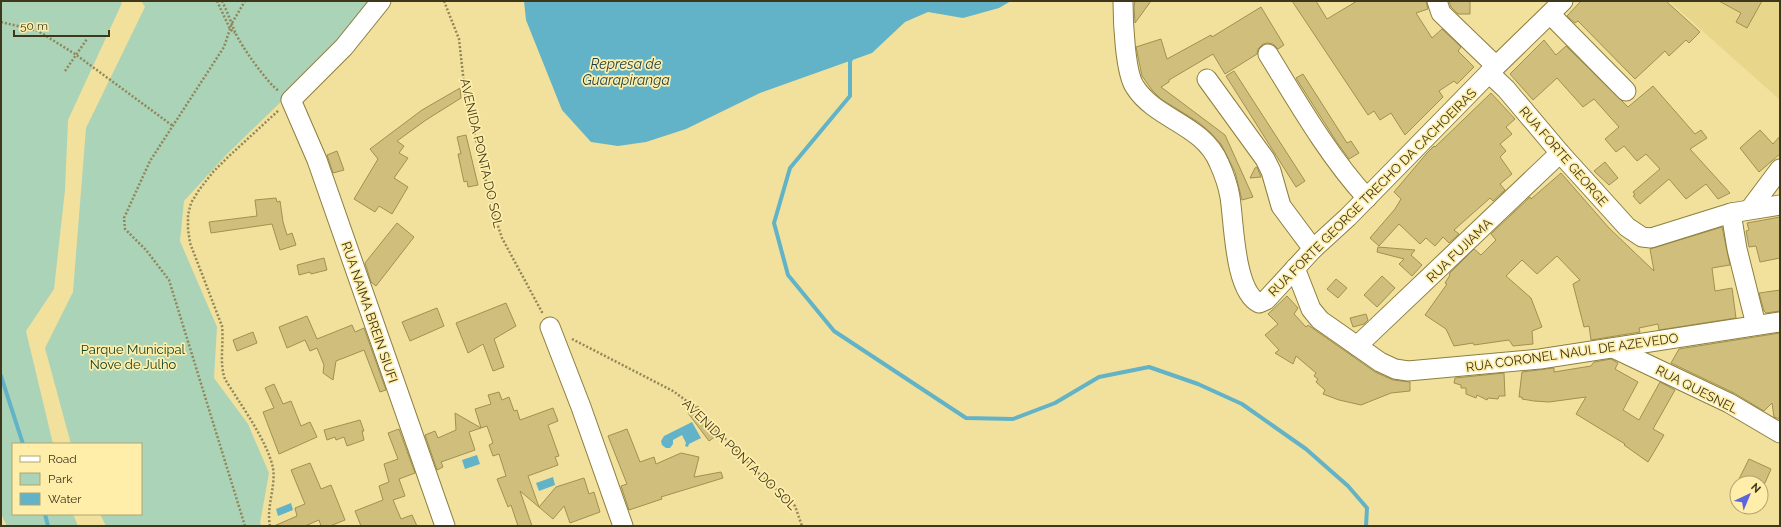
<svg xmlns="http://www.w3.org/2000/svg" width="1781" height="527" viewBox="0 0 1781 527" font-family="Raleway,sans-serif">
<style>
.built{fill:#e8d68a}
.green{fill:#aad3b8}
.water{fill:#62b3c7}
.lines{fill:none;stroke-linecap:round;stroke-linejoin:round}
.stream{stroke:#62b3c7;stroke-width:4}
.building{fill:#cfbe7c;stroke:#a19150}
.minor-casing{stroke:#8e7e3d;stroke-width:21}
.path{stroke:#918657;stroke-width:2.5;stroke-dasharray:2 2;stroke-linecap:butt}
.minor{stroke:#fff;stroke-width:19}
.labels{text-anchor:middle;stroke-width:3.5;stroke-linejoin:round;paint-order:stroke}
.street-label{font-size:13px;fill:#3e371b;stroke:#fea}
.park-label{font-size:13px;fill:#0e3f25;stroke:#fea}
.water-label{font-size:14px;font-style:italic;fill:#163c46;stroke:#fea}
</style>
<rect width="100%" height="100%" fill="#f1e19d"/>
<polygon class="built" points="1669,1 1780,1 1780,100"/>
<g class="green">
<polygon points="1,1 120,1 122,3 68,120 65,190 54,289 26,331 53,444 13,444 13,514 73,514 78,526 7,526 1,514"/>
<polygon points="141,1 372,1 287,96 227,154 184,201 180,241 217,327 214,378 248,424 269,473 260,523 262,526 106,526 100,514 141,514 141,444 71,444 45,348 73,292 86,128 145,7"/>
</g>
<g class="water">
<polygon points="524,1 1011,1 999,8 963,18 928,12 905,22 872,53 760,93 686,129 646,142 618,146 591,142 562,110 526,20"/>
<polygon points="692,422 701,438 689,444 688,447 685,446 686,443 682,435 673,440 673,444 670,448 666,448 662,445 661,441 664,436"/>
<polygon points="477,455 480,464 465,469 462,460"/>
<polygon points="553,477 555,485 539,491 536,483"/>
<polygon points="291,503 293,510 278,516 276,509"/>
</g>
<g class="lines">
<g class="stream">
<polyline points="853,56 850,61 850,96 790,168 774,223 788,275 834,331 966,418 1013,419 1055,403 1099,377 1149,367 1198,384 1242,404 1306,449 1348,486 1367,508 1366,526"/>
<polyline points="1,376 23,444"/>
<polyline points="45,514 48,526"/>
</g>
</g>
<g class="building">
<polygon points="1135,1 1151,1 1135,23 1134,7"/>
<polygon points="1292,1 1316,1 1327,19 1357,1 1426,1 1428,9 1416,13 1432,38 1442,29 1461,47 1458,51 1474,67 1457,84 1454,81 1439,91 1443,97 1405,135 1391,113 1380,120 1374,111 1368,115"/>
<polygon points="1449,1 1470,1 1470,14 1458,14 1451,7"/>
<polygon points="1581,1 1666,1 1700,32 1689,43 1686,40 1669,56 1665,51 1635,79 1578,21 1575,23 1567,16"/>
<polygon points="1719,1 1762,1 1747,28 1736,22 1741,13"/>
<polygon points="1261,7 1284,45 1278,49 1273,44 1267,43 1263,44 1258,49 1257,54 1225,74 1213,54 1169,80 1169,82 1161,87 1225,135 1253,197 1242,200 1235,172 1221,144 1210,132 1198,122 1161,99 1152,90 1142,76 1136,47 1161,39 1167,59 1211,35 1212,37"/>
<polygon points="1544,40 1556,55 1566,46 1628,107 1653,86 1695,134 1701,130 1707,138 1690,149 1730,193 1718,199 1706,184 1686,199 1669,179 1640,204 1633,196 1635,195 1633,192 1660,169 1646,154 1637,161 1624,146 1616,152 1605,139 1619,127 1594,99 1583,107 1557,78 1533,100 1510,74"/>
<polygon points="1234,71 1305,181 1296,187 1226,76"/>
<polygon points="1303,74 1347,143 1351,141 1359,153 1349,159 1336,141 1296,78"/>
<polygon points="460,88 461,98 426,120 397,141 404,146 399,153 408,158 394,178 408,187 392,214 379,206 375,212 354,199 378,159 370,149 422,110"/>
<polygon points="1491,93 1515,119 1506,127 1512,134 1500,144 1506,151 1500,157 1512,174 1500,184 1505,190 1493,201 1490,198 1454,230 1459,234 1449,243 1443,237 1435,246 1426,238 1420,244 1399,224 1379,246 1370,238 1395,209 1401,199 1394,192 1427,153 1434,146 1435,147"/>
<polygon points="1760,130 1773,144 1780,136 1780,154 1759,172 1740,148"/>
<polygon points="466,135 478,185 468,187 467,181 464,182 458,154 461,154 457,137"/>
<polygon points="337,151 344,170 333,173 327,155"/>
<polygon points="1605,162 1618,178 1609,185 1594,171"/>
<polygon points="1257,167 1261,177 1250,178 1255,168"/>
<polygon points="1561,173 1609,228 1654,271 1650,249 1722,227 1730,265 1712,268 1715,291 1732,288 1736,318 1659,330 1658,324 1639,328 1640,332 1591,340 1589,326 1584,327 1573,284 1580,280 1557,256 1537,274 1522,260 1506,276 1531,298 1542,327 1532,331 1533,344 1513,346 1509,340 1474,345 1473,343 1454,346 1446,329 1425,315 1447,284 1445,283 1450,275 1449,274 1474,249 1481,255 1496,240 1491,234 1530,197 1531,199"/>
<polygon points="276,198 277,202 280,201 283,222 287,235 292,233 296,245 280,250 272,224 211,233 209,222 257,216 255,200"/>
<polygon points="1780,217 1780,258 1760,262 1756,246 1749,247 1746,231 1749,230 1747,223"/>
<polygon points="397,223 414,237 376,286 371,282 365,263"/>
<polygon points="1378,247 1415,250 1411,255 1422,265 1412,276 1399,264 1404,259 1377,252"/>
<polygon points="324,258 327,270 311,274 310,272 299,275 297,265"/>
<polygon points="1382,276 1395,288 1377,307 1364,295"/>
<polygon points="1336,279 1347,288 1338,298 1327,289"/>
<polygon points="1780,290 1780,311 1766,313 1764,311 1759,293"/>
<polygon points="1287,296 1298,308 1294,314 1306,327 1308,325 1375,372 1393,380 1410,382 1410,391 1391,393 1361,405 1339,400 1323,394 1325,390 1316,382 1318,379 1314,376 1316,373 1296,356 1293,364 1275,353 1279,350 1265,335 1278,324 1268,314"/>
<polygon points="506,303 516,326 494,339 504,367 493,371 483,344 468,353 456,323"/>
<polygon points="437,308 444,326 410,341 402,322"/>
<polygon points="1366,314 1368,320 1364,324 1353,327 1350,318"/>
<polygon points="307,316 317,339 352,325 355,332 364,328 386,390 380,392 364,350 336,361 333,380 323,373 324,365 317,348 310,351 305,340 287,348 279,327"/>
<polygon points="253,332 257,343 237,351 233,340"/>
<polygon points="1780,333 1780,419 1774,417 1772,403 1764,411 1734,393 1671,363 1679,349"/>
<polygon points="1611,359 1618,363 1615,369 1638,382 1623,410 1639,420 1660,382 1675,390 1653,429 1664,435 1648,462 1624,445 1625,444 1576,414 1586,397 1549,402 1534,401 1522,399 1522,397 1519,397 1522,372 1554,368 1554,372 1591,366 1594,362"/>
<polygon points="1504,373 1505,396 1499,396 1498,399 1488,398 1487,400 1477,395 1476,398 1466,394 1466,388 1461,388 1461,385 1454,383 1455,378"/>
<polygon points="274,384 283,404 291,401 301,426 310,422 317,437 279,454 263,412 274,408 265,388"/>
<polygon points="499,392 502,400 509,397 514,411 517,410 520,420 553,408 558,421 548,425 559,456 555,457 558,465 528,476 539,507 556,487 584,478 589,494 594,492 600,512 570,523 564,506 553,519 520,491 532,526 518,526 511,505 508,507 497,479 506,476 499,454 493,456 489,445 493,443 487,426 481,428 475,409 491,404 488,395"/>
<polygon points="698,406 719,434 709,441 688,413"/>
<polygon points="455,413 481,428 469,432 475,450 441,462 443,467 437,470 425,435 435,431 438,438 456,430"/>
<polygon points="360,420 364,431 362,431 364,440 347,446 344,437 336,440 335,437 327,440 324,430"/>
<polygon points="399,429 415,473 399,479 405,496 393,500 401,519 412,515 417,526 361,526 355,511 383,500 379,486 389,482 384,464 398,459 388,433"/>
<polygon points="627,429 640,462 654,457 656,464 681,453 699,457 694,477 721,472 723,478 661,497 662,499 629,510 621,486 627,484 608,436"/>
<polygon points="1749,459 1771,469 1765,483 1737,483"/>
<polygon points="310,463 321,489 331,485 345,520 330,526 321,526 319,520 305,526 274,526 297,516 295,508 305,504 291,470"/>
</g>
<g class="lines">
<g class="minor-casing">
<g id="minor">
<polyline points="381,1 344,47 291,100 317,160 445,526"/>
<path d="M1123 1C1123 20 1125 73 1135 87 1156 120 1203 124 1219 163 1224 174 1228 185 1230 197 1234 221 1234 291 1259 303L1266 300 1313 249 1348 217 1489 73 1563 1"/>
<polyline points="1437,1 1441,13 1496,66"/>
<polyline points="1550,14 1626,91"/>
<path d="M1268 54C1297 101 1329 157 1367 198"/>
<polyline points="1489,73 1506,89 1560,153 1627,227 1642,237 1651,238 1731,213 1780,205"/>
<polyline points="1207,79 1265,159 1271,171 1281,206 1313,249"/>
<polyline points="1750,209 1780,169"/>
<polyline points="1731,213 1737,249 1756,325"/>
<polyline points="1295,268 1311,309 1320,320 1380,362 1395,369 1408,371 1540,359 1780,322"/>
<polyline points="550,327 581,407 623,526"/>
<polyline points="1357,346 1560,153"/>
<polyline points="1613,348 1729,403 1780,433"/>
</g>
</g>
<g class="path">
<polyline points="217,1 230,29 235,33"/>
<path d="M222 1C227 11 231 22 235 32 241 46 268 84 279 91"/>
<polyline points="444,1 459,39 465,93 493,211 502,238 543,314"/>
<polyline points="1,22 38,31 75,54 173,126"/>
<polyline points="65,71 87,39"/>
<polyline points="572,339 673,391 695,407 755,470 795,506 802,526"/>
<polyline points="245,526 169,280 146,250 125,229 124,218 150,161 224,47 232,23 245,1"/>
<path d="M270 526C266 507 276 487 273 468 267 440 240 404 225 379 219 363 224 343 222 326L190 243 188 229V215L191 203 199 190 213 172 228 157 279 110"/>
</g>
<use href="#minor" class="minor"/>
</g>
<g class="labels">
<g class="street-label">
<text transform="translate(482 153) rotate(77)" y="5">AVENIDA PONTA DO SOL</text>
<text transform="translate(1564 156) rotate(49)" y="5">RUA FORTE GEORGE</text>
<text transform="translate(1372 192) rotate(-45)" y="5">RUA FORTE GEORGE TRECHO DA CACHOEIRAS</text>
<text transform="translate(1459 250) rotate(-44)" y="5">RUA FUJIAMA</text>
<text transform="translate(370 312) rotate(71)" y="5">RUA NAIMA BREIN SIUFI</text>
<text transform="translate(1572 352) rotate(-8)" y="5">RUA CORONEL NAUL DE AZEVEDO</text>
<text transform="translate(1697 389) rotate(27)" y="5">RUA QUESNEL</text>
<text transform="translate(740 454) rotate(44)" y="5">AVENIDA PONTA DO SOL</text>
</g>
<g class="park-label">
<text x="133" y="354">Parque Municipal<tspan x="133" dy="15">Nove de Julho</tspan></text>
</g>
<g class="water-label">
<text x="626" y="69">Represa de<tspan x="626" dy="16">Guarapiranga</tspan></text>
</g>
</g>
<rect width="1781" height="527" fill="none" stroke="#3e371b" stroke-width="4"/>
<rect x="12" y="443" width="130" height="72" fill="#ffeeaa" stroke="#b2a571"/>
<rect x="20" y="456" width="20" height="6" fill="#ffffff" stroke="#b2a571"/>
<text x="48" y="463" font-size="12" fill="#3e371b">Road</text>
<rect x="20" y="473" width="20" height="12" fill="#aad3b8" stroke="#b2a571"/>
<text x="48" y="483" font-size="12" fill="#3e371b">Park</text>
<rect x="20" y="493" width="20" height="12" fill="#62b3c7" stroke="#b2a571"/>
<text x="48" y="503" font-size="12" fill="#3e371b">Water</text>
<g transform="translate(1749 495) rotate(44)"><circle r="19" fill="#ffeeaa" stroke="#b2a571"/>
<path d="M0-3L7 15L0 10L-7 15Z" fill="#5d65dc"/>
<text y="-6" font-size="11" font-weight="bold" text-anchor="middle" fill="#3e371b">N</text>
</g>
<path d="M14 30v6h95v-6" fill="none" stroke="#3e371b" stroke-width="2"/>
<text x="20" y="30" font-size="12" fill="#3e371b" stroke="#ffeeaa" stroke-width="3" paint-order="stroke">50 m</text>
</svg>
